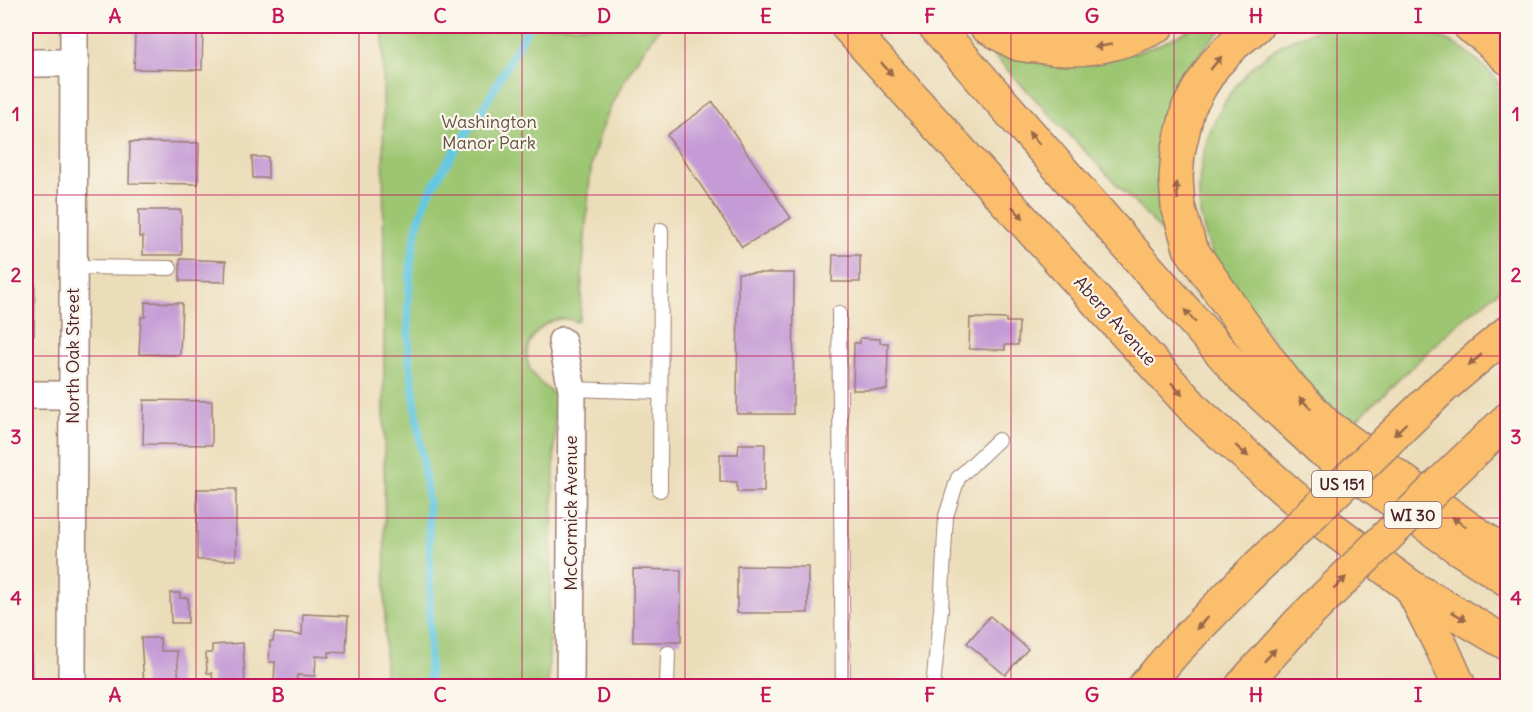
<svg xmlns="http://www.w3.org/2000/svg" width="1533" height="712" viewBox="0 0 1533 712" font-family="Delius,sans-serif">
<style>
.green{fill:#9dc672;stroke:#74724e;stroke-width:1.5}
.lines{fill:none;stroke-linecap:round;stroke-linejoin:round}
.stream{stroke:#64c7e2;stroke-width:8}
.building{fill:#c59bd5}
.service-casing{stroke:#9b7e72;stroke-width:16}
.minor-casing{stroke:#9b7e72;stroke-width:30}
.primary-casing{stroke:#9b7e72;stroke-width:36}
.motorway-casing{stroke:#9b7e72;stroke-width:36}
.service{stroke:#fff;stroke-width:14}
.minor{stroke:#fff;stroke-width:27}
.primary{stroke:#fabe6d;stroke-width:33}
.motorway{stroke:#fabe6d;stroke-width:33}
.primary-bridge-casing{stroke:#9b7e72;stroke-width:36;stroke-linecap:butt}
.primary-bridge{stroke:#fabe6d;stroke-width:33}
.oneway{fill:#996749}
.grid{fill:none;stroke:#c2185b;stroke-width:1.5;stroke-opacity:0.55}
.labels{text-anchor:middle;stroke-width:4.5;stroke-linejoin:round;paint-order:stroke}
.shield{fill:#fbf7ec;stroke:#7f6065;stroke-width:1.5}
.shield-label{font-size:16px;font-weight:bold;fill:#4a1f2b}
.park-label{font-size:18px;fill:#635140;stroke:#fbf7ec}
.street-label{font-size:18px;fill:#4a1f2b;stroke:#fbf7ec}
.neatline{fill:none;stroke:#c2185b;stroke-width:2}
.grid-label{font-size:20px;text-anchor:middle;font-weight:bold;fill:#c2185b}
</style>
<rect width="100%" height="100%" fill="#fbf7ec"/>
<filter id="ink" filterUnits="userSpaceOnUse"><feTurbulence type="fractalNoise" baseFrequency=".0167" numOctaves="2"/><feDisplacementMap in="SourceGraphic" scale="12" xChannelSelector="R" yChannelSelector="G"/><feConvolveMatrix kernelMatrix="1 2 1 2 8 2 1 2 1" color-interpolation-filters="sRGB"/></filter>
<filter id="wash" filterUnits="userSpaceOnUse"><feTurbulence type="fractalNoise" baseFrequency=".008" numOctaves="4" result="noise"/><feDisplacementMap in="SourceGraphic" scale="24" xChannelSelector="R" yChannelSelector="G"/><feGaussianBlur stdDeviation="1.35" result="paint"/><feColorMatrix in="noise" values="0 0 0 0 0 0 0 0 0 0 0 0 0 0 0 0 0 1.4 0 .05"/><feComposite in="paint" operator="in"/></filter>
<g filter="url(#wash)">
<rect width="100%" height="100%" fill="#ecddba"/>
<g class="green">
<path d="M383 26H661C634 61 607 106 595 150 590 167 589 186 588 204 584 242 582 280 580 318L577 322C572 320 564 318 559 319 536 324 520 347 530 369 536 381 546 388 556 396L548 686H385Z"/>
<path d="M1197 26H1226C1180 66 1155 127 1161 188 1163 205 1169 222 1173 238H1168L975 36 1135 53 1160 44Z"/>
<path d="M1330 26H1408L1429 32 1451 42 1472 56 1491 73 1507 94V284L1456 325 1352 424 1309 388 1214 259C1208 243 1202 228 1200 211 1193 144 1226 78 1283 44 1298 36 1314 31 1330 26Z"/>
</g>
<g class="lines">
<polyline class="stream" points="429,686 430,571 428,501 409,357 408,306 411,260 418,223 428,195 446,164 481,112 529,26"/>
</g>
<g id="blocks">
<g class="building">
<polygon points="135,28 203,29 202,70 134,69"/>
<polygon points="713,102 791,218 742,247 667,135"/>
<polygon points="130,142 199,143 198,184 129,183"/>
<polygon points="252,157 268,157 268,178 253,178"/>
<polygon points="139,210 181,210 182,255 143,255 143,237 139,237"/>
<polygon points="833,255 860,255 860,282 832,282"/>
<polygon points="180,259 226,261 225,282 180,281"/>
<polygon points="738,273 794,273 793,414 737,414"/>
<polygon points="26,283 35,283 34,335 26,335"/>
<polygon points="145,302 182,303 180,355 139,354 141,317 145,317"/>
<polygon points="970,318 1006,319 1006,322 1019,322 1018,345 1005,345 1005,350 969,349"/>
<polygon points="860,338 880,339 880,343 888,343 887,390 853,390 854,343 860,343"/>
<polygon points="144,400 212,401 212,445 143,444"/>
<polygon points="739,444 765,444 764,492 737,492 737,482 720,481 720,454 738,454"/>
<rect x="197" y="489" width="39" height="71"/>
<polygon points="737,566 808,567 808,613 737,613"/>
<polygon points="633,569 681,570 681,642 633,642"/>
<polygon points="170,593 180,593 180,598 188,598 188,623 171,623"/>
<polygon points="303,614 348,616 346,653 329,652 329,657 316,656 315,676 297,675 296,686 274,685 275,662 269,662 270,641 273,641 274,633 302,635"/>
<polygon points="990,616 1028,649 1005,675 967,643"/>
<polygon points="141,638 160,638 161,651 177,651 179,686 144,686"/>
<polygon points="243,643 245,686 222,686 222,684 213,684 212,673 207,673 206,653 212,653 212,645"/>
<polygon points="26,646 31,646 32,686 26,686"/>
</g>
</g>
</g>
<g filter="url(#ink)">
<use href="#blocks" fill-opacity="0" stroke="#9b7e72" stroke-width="1.5"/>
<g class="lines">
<g class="service-casing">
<g id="service">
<polyline points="73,267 170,268"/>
<polyline points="839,313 843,686"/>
<polyline points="572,389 660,392"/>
<polyline points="660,490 661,230"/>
<polyline points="667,686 668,653"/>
<polyline points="933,686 941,609 946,516 958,478 998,440"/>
</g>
</g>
<g class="minor-casing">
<g id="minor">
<polyline points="26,63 75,63"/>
<polyline points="562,341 572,389 570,686"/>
<polyline points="26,395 72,395"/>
<polyline points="72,686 74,26"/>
</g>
</g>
<g class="primary-casing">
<g id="primary">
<polyline points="847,26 1198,413 1315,516 1411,587 1443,650 1459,686"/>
<polyline points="935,26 1242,376 1321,449 1460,549 1508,580"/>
<path d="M986 26C997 31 1008 40 1019 44 1024 45 1031 46 1037 46 1081 54 1118 46 1157 26"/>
<polyline points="1442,388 1508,332"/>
<polyline points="1440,484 1508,419"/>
<polyline points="1145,686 1175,651 1243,581"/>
<polyline points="1242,686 1298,624"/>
</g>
</g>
<g class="motorway-casing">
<g id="motorway">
<polyline points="1256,26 1234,44 1214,65 1200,87 1188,109 1178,152 1176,178 1178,206 1190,248 1237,316 1285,382 1325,424 1468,528 1508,555"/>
<polyline points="1470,26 1485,37 1508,58"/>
<polyline points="1411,587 1508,644"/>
</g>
</g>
<use href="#service" class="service"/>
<use href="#minor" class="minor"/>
<use href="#primary" class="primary"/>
<use href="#motorway" class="motorway"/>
<g class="primary-bridge-casing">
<g id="primary-bridge">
<polyline points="1243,581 1442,388"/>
<polyline points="1298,624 1440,484"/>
</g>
</g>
<use href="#primary-bridge" class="primary-bridge"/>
</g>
<defs><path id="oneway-solid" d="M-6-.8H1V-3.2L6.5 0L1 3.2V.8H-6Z" transform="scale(1.5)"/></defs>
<g class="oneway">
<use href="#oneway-solid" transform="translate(1103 46) rotate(170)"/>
<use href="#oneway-solid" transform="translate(1216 63) rotate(-50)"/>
<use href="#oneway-solid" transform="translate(887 69) rotate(48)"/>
<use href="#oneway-solid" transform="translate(1034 138) rotate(-131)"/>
<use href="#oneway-solid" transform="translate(1177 191) rotate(-94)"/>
<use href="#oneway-solid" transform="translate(1018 213) rotate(48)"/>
<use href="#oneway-solid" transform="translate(1190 316) rotate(-131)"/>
<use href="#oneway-solid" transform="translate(1475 360) rotate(140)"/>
<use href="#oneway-solid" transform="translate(1177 389) rotate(48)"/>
<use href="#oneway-solid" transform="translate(1305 403) rotate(-134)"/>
<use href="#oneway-solid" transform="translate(1400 429) rotate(136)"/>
<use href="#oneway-solid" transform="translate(1242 451) rotate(41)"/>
<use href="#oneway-solid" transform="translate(1459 522) rotate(-144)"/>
<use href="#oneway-solid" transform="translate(1340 583) rotate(-45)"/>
<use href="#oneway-solid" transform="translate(1459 616) rotate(31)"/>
<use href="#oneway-solid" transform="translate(1202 623) rotate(133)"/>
<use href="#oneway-solid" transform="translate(1270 655) rotate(-48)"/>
</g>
</g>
<path class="grid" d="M196 26V686M359 26V686M522 26V686M685 26V686M848 26V686M1011 26V686M1174 26V686M1337 26V686M26 195H1508M26 356H1508M26 518H1508"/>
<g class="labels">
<g class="shield">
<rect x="1312" y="471" width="60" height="26" rx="4.5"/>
<rect x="1384.5" y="502" width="57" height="26" rx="4.5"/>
</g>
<g class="shield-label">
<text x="1342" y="490">US 151</text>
<text x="1413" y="521">WI 30</text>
</g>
<g class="park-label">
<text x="489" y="128">Washington<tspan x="489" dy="21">Manor Park</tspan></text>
</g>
<g class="street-label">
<text transform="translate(1115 321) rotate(48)" y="6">Aberg Avenue</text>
<text transform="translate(73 356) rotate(-90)" y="6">North Oak Street</text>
<text transform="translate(571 513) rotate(-90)" y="6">McCormick Avenue</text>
</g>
</g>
<rect width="1533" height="712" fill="none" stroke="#fbf7ec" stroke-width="66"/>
<rect x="33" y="33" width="1467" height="646" class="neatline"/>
<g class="grid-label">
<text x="115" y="23">A</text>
<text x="278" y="23">B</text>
<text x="440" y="23">C</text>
<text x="604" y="23">D</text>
<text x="766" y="23">E</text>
<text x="930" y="23">F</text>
<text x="1092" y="23">G</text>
<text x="1256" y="23">H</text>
<text x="1418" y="23">I</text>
<text x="16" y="121">1</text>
<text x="1516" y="121">1</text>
<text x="16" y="282">2</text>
<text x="1516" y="282">2</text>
<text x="16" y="444">3</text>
<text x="1516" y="444">3</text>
<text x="16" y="605">4</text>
<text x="1516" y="605">4</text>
<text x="115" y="702">A</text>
<text x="278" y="702">B</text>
<text x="440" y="702">C</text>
<text x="604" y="702">D</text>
<text x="766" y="702">E</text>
<text x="930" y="702">F</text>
<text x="1092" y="702">G</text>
<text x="1256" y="702">H</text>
<text x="1418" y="702">I</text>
</g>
</svg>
